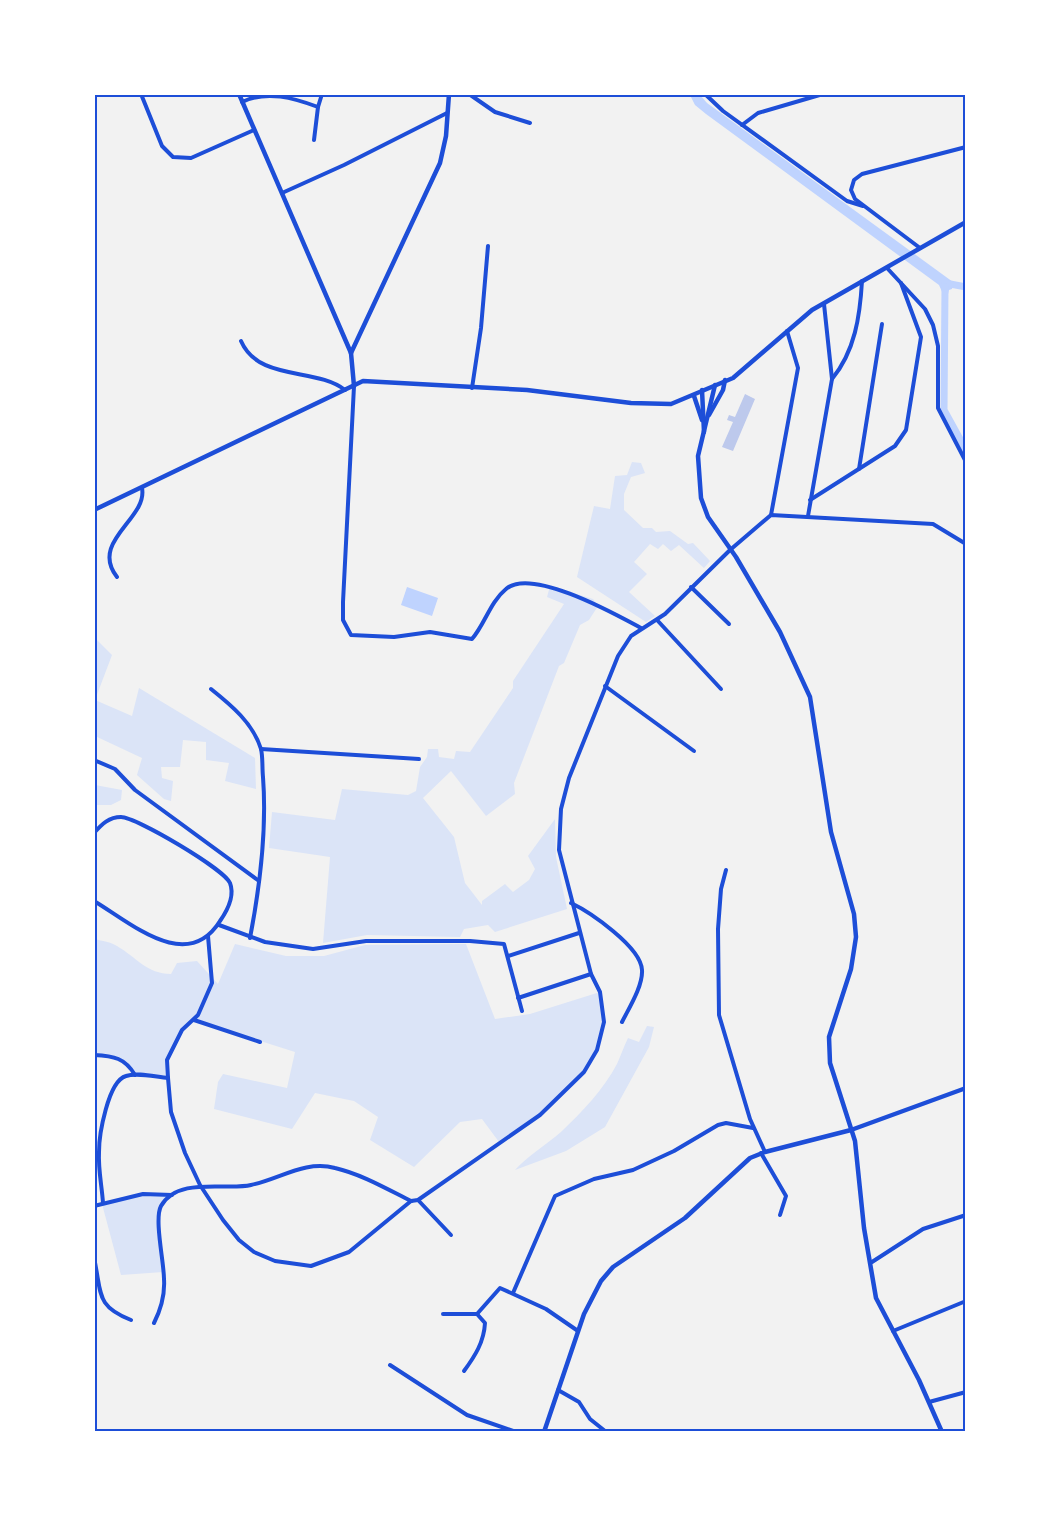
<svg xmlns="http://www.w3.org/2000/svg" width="1060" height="1526" viewBox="0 0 1060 1526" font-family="Roboto,sans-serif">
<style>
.green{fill:#dbe4f7}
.water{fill:#bfd3fe}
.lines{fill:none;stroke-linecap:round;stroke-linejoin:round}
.canal{stroke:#bfd3fe;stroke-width:7}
.building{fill:#bdc9ec}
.minor{stroke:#1d4ed8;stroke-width:4}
.tertiary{stroke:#1d4ed8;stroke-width:4.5}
.secondary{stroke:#1d4ed8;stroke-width:4.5}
.neatline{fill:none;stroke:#1d4ed8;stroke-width:2}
</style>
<rect width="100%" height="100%" fill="#f2f2f2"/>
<g class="green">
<polygon points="632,462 641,463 645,473 631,477 624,494 624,510 643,528 652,528 656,532 670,531 688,544 693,543 710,561 704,568 679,545 671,551 663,544 658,549 650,544 634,562 647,574 629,592 655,616 646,622 577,577 594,506 610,509 615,476 627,475"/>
<polygon points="550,586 593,599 598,606 589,620 580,625 564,663 559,666 514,783 515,794 486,816 451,771 423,798 454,837 465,883 482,905 482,901 505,884 513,892 529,880 535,869 528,856 555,819 556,857 567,909 495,932 488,925 464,929 460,937 367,935 323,943 330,857 269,848 272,812 335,820 342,789 408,795 416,791 420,767 427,757 428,749 438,749 439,757 454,759 456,751 470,752 513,688 513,681 564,604 547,597"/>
<polygon points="94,637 112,655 95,700 132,716 139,688 255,758 256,789 225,781 229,763 206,760 206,742 183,740 180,767 161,767 162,778 173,781 171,801 164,799 137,775 142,758 95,736"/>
<polygon points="95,785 122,790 121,800 111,805 95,805"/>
<path d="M95 939C102 941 111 942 117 946 136 957 147 974 171 974L177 963 197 961 218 984 235 944 286 956H324L365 945 466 944 495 1019 530 1014 600 992C601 1002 605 1014 604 1024 596 1080 541 1113 499 1142L482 1119 460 1122 414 1167 370 1140 378 1117 354 1101 315 1093 292 1129 214 1109 218 1082 223 1074 287 1088 295 1052 194 1020C175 1035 167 1055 168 1078L136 1076C124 1056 116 1058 95 1055Z"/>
<path d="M647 1026 654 1027 649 1047 605 1127 566 1151 515 1170C529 1155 546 1145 561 1132 582 1112 604 1089 617 1064 621 1055 624 1046 628 1038L639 1042Z"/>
<polygon points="143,1194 173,1195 161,1206 159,1221 163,1272 121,1275 102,1204"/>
</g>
<g class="water">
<polygon points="690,95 700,95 707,103 953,282 952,289 949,290 948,294 943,294 939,285 706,114 695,105"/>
<polygon points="407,587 438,598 432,616 401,605"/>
</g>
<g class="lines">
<g class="canal">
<polyline points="945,283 966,287"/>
<polyline points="945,287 944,410 966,450"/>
</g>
</g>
<polygon class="building" points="745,394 755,399 733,451 722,447 733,422 727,420 729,415 735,417"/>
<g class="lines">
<g class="minor">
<polyline points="141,94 162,146 173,157 191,158 254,130"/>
<polyline points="469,94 495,112 530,123"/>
<polyline points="705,94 723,111 847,201 863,206"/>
<path d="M242 102C267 90 294 98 318 107L314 140"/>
<polyline points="318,107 322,94"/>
<polyline points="742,125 758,113 823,94"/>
<polyline points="282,193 344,165 447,113"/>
<polyline points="920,248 855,199 851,190 854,180 862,174 966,147"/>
<polyline points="887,268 925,309 933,325 938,346 938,408 966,462"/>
<path d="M241 341C259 382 316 367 345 390"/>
<path d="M832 379C855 351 860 316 862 281"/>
<path d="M354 386 343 602V620L351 635 394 637 430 632 472 639C485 624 490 602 506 589 531 567 615 614 641 628"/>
<polyline points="472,388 481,328 488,246"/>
<polyline points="859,469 882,324"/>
<polyline points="810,500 895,446 906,430 921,337 901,283"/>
<polyline points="771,515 798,368 787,331"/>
<polyline points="808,516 832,379 824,304"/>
<path d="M117 577C89 541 148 519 142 488"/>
<polyline points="691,587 729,624"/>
<polyline points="657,620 721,689"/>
<polyline points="605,686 694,751"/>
<path d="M211 689C231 705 253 723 261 749 263 757 262 768 263 777 267 830 260 886 250 938"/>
<polyline points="261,749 419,759"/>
<polyline points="94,760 115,769 135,790 259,881"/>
<path d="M94 833C102 824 109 817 121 817 136 817 224 869 230 883 235 896 227 911 220 921 187 974 131 923 94 901"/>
<polyline points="726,870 721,889 718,929 719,1015 750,1119 765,1152"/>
<path d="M571 903C590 912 641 947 642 970 643 986 629 1008 622 1022"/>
<polyline points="219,925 265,942 313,949 366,941 470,941 504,944 522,1011"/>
<polyline points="208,936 212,983 198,1015 182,1030 167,1060 168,1078 171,1112 185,1153 200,1185 223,1220 239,1240 254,1252 275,1261 311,1266 349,1252 411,1201"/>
<polyline points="508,956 579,933"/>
<polyline points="518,998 591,974"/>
<polyline points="194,1020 260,1042"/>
<path d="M94 1055C114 1056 125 1058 135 1075"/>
<polyline points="761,1153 786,1196 780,1215"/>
<polyline points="418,1200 451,1235"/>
<polyline points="411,1201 418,1200 540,1115 584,1072 597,1050 604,1022 600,992 591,974 559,850 561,809 569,778 618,656 631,636 665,614 730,550 771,515 933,524 966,544"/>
<path d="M103 1203C102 1187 98 1169 99 1152 99 1135 108 1081 126 1076 137 1072 156 1077 168 1078"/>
<polyline points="94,1206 143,1194 172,1195"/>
<path d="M94 1258C102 1293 95 1306 131 1320"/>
<polyline points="872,1262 923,1229 966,1215"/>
<polyline points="513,1293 555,1196 594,1179 633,1170 674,1151 718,1125 726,1123 753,1128"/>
<polyline points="443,1314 477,1314 500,1288 546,1309 578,1331"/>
<path d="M154 1323C161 1309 165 1294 164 1279 164 1262 154 1219 161 1206 178 1176 227 1191 251 1185 280 1179 305 1160 335 1168 361 1174 387 1189 411 1201"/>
<polyline points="893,1331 966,1301"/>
<polyline points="390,1365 467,1415 516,1432"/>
<path d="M464 1371C475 1356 484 1342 485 1323L477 1314"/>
<polyline points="558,1390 579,1402 590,1419 605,1431"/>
<polyline points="929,1402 966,1392"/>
</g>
<g class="tertiary">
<polyline points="239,94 351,353 354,386"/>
<polyline points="351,353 440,163 446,136 449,94"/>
<polyline points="715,385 698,456 701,498 708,517 736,557 780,632 810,697 831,832 854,914 856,937 851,969 829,1037 830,1063 855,1141 864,1228 876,1298 919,1380 942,1432"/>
<polyline points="702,390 704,432"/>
</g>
<g class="secondary">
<polyline points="694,396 702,420"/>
<polyline points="709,415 723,390 725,380"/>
<polyline points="94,510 363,381 527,390 631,403 671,404 733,378 812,310 966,222"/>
<polyline points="544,1432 584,1314 601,1281 613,1267 685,1218 750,1158 765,1152 851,1130 966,1088"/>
</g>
</g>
<rect width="1060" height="1526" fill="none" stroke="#ffffff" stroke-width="192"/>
<rect x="96" y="96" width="868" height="1334" class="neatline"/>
</svg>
